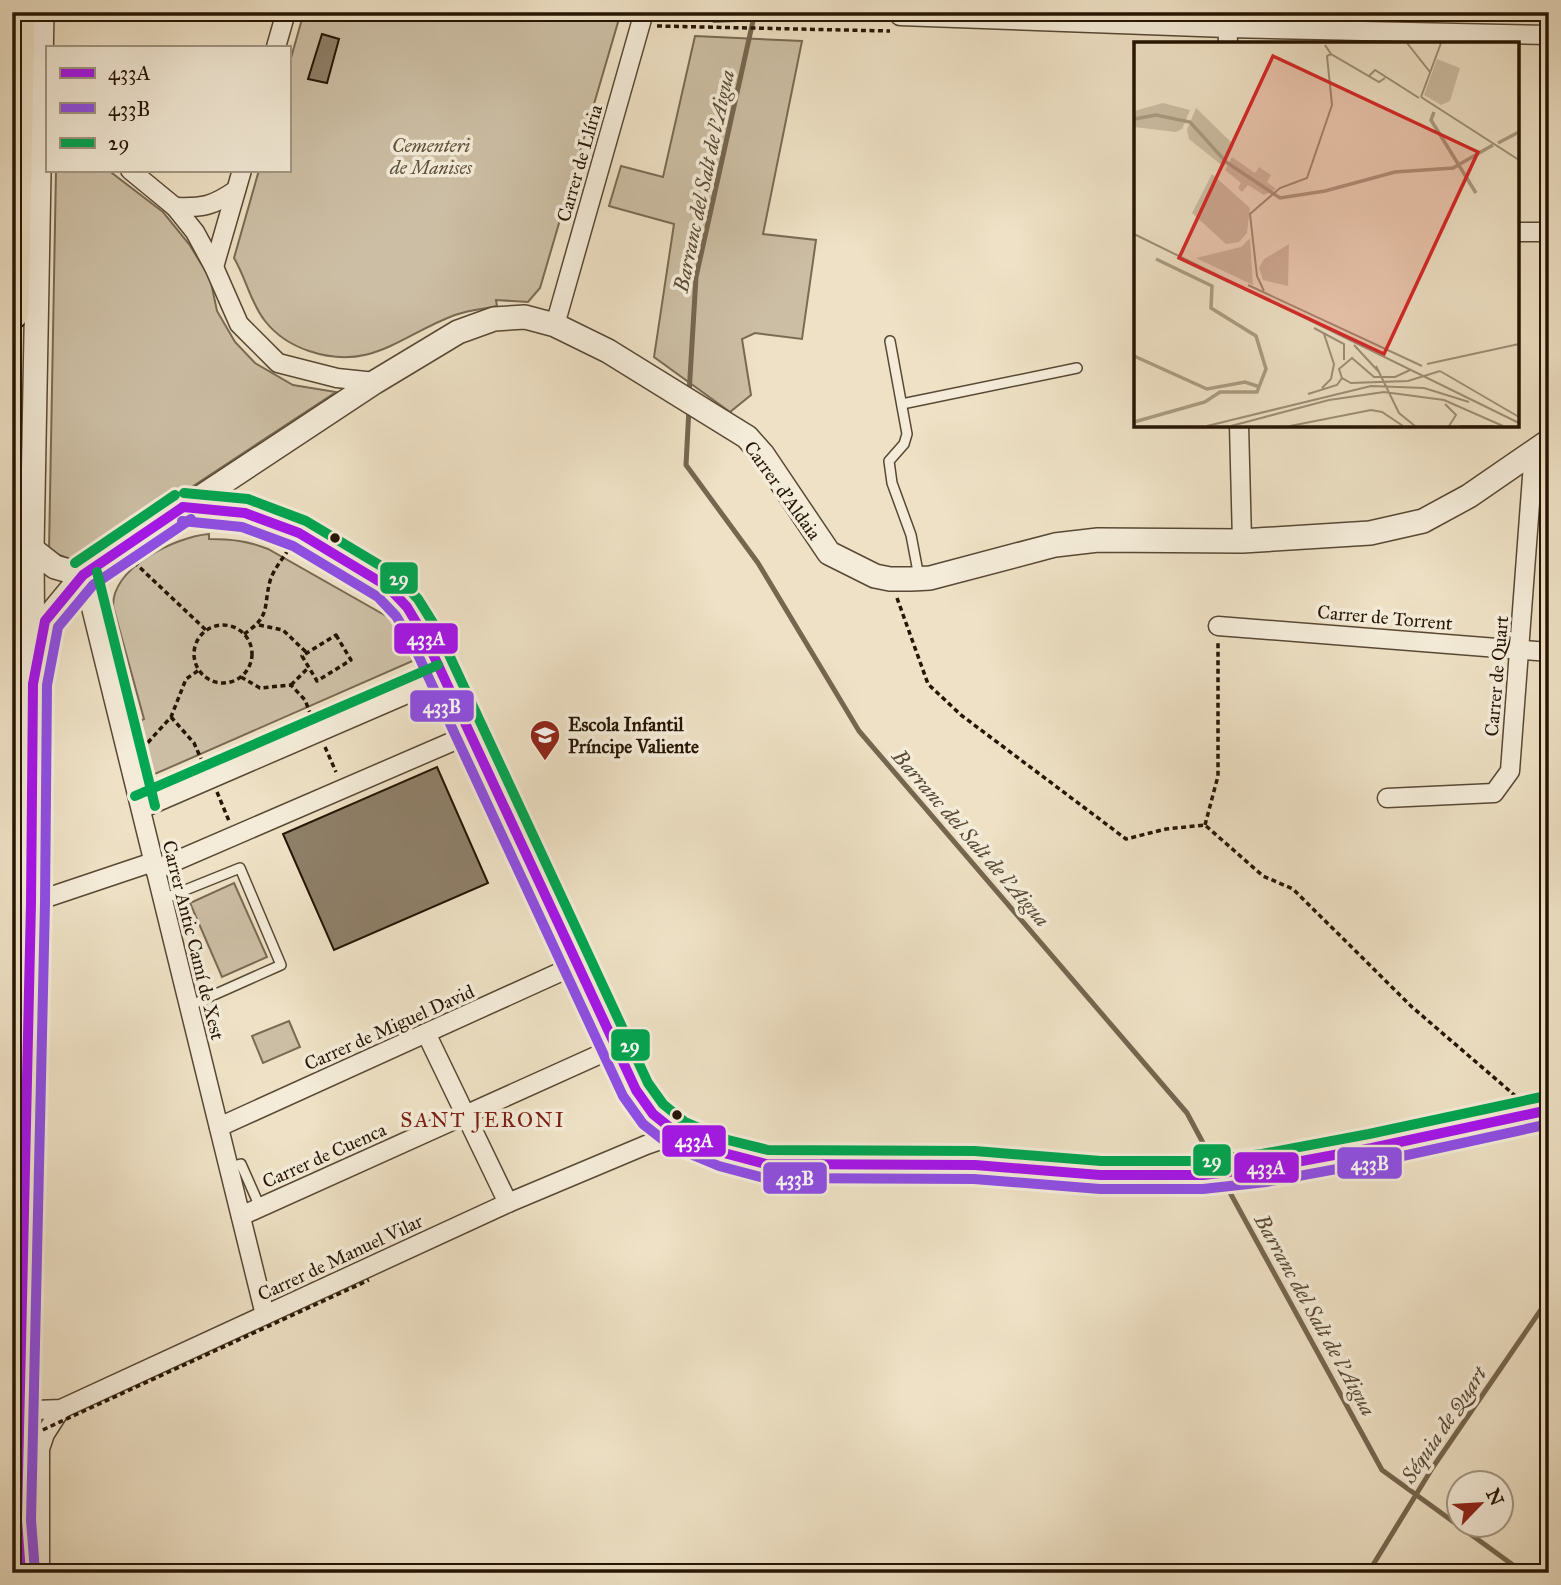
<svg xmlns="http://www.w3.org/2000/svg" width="1561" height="1585" viewBox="0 0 1561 1585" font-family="'IM FELL Great Primer',serif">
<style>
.green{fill:#ccbea4;stroke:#796a54;stroke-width:2}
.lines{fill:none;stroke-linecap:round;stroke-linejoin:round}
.stream{stroke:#756650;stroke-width:5}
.building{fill:#8e7f68;stroke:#261503;stroke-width:2}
.service-casing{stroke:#584834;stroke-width:12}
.minor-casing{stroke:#584834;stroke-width:21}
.tertiary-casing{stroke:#584834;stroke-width:26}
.motorway-casing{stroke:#261503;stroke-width:37}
.path{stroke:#261503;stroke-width:3.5;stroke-dasharray:5 3.5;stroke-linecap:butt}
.service{stroke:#f4ecd9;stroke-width:9}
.minor{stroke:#f4ecd9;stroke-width:18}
.tertiary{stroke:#f4ecd9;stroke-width:23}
.motorway{stroke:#eee1c5;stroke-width:33}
.path-bridge{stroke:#261503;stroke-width:3.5;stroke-dasharray:5 3.5;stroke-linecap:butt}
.bus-1-casing{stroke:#f4ecd9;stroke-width:16}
.bus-2-casing{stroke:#f4ecd9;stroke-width:16}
.bus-3-casing{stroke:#f4ecd9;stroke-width:16}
.bus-1{stroke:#a515ed;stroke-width:10}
.bus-2{stroke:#8f4fe8;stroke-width:10}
.bus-3{stroke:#00a651;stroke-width:10}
.bus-dot{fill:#261503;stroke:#f4ecd9;stroke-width:2.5}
.labels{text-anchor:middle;stroke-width:7;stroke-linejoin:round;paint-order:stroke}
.park-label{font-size:19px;font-style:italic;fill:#60503b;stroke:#f4ecd9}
.street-label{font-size:19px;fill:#261503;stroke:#f4ecd9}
.poi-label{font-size:19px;font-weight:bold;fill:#261503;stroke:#f4ecd9;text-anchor:start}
.water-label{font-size:21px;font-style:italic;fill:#5b4b36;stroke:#f4ecd9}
.neighbourhood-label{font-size:21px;letter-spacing:2px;fill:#7a1f14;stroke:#f4ecd9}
.inset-river{fill:none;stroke:#aa9c83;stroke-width:3.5}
.inset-road{fill:none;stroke:#9e8f77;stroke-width:2}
.view{fill:#d62828;fill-opacity:0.15;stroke:#d62828;stroke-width:3.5}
.inset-edge{fill:none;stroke:#261503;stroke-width:3.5}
.line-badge{stroke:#f4ecd9;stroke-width:2.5}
.badge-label{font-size:19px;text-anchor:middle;font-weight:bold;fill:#fff}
</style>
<rect width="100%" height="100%" fill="#eee1c5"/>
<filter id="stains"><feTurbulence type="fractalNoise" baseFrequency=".00286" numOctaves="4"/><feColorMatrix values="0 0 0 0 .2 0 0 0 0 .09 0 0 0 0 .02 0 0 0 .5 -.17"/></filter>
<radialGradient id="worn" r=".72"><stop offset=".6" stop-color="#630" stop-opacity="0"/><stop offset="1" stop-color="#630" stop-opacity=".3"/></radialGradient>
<g class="green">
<path d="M304 12H621L540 288 528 302 496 300 497 306C484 309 469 310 455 315 401 335 371 372 309 351 291 345 276 335 265 321 250 302 246 278 234 258L259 170H289V65Z"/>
<polygon points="716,12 883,12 883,15 714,22"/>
<polygon points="695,36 802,41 763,234 816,240 802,339 755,333 742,339 751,395 730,412 654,357 674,224 609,206 621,166 663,177"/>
<polygon points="56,170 108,170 163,212 189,244 210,278 217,311 235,342 255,363 293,385 336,392 78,562 49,551"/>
<path d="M209 534V539C231 539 248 541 268 549L395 621 401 627 417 659 148 777 132 725 144 719 113 606C113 567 175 537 209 534Z"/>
<polygon points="234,883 267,957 222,977 190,903"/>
<polygon points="289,1021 300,1047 263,1063 252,1036"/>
</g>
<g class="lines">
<g class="stream">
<polyline points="689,394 696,277 755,12"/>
<polyline points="689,408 686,465 758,563 859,731 1187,1113 1217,1169"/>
<polyline points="1222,1178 1382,1470 1524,1573"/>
<polyline points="1368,1573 1433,1467 1549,1298"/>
</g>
</g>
<g class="building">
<polygon points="1375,12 1495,12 1495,19 1375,14"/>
<rect x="1495" y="12" width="54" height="7"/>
<polygon points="322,34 339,39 327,83 308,79"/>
<polygon points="1543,521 1549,521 1549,552 1542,551"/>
<polygon points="437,767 488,883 334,950 283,834"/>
</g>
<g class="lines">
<g class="service-casing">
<g id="service">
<polyline points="890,341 907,434 904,444 889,461 892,483 911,535 919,577"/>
<polyline points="902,404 1077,368"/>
<polyline points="163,899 240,868 281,965 189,1006"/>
<polyline points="229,1167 241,1164 260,1207"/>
</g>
</g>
<g class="minor-casing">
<g id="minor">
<polyline points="1227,12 1228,44"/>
<polyline points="900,16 1227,28 1549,35"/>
<polyline points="276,47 286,12"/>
<polyline points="130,170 175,207 195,232 214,267 239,324 278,363 337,378 375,382"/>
<path d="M175 207C203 208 213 206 236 190"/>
<polyline points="1517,232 1549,232"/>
<polyline points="214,267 242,170"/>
<polyline points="555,325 644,12"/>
<polyline points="1239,425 1242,541"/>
<polyline points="183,507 245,513 299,533 387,586 407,607 425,637 636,1090 653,1114 678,1134 724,1153 766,1164 975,1165 1100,1175 1203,1175 1264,1168 1372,1148 1549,1110"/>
<polyline points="83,575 265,1315"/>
<polyline points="1218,626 1549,652"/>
<polyline points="1387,798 1494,793 1510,771 1534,450"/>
<polyline points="141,809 444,678"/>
<polyline points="155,870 470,734"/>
<polyline points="31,903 153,862"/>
<polyline points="426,1033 508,1203"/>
<polyline points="219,1127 578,964"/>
<polyline points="241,1216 616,1047"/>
<polyline points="19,1404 36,1410 61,1409 508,1203 646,1145 678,1134"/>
<polyline points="40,1573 40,1449 45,1434 61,1409"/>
</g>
</g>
<g class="tertiary-casing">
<g id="tertiary">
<polyline points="32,549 55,567 83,575"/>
<polyline points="33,684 45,621 83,575 375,382 458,332 494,319 525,317 555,325 608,351 747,437 763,455 829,553 875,576 890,579 911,579 930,578 1055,545 1098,540 1242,541 1370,533 1423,521 1469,496 1549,441"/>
<polyline points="21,1573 17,1520 31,903 33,684 32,549 42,12"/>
</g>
</g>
<g class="motorway-casing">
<polyline id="motorway" points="12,312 18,12"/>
</g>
<g class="path">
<polyline points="657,26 890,31"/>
<polyline points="134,562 207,631"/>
<polyline points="897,598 928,684 961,715 1126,839 1166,829 1205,825 1263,876 1293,889 1412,1007 1519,1099"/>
<polyline points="259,625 283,630 307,653"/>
<circle cx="223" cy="654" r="29"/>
<path d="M244 634C271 616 263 608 270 581 273 570 284 557 290 547"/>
<polygon points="336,635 351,660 317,681 302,656"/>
<polyline points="241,677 260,688 291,685 305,700 312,718"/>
<polyline points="291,685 309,667"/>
<polyline points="171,717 194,743 203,763"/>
<polyline points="325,747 336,772"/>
<polyline points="142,749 171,717 186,679 199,670"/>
<polyline points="217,792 229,821"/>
<polyline points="1205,825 1218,776 1218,642"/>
</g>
<use href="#service" class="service"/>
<use href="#minor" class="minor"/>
<use href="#tertiary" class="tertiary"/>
<use href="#motorway" class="motorway"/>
<polyline class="path-bridge" points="12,1444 369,1280"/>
<g class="bus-1-casing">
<g id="bus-1">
<polyline points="183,507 245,513 299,533 387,586 407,607 425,637 636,1090 653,1114 678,1134 724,1153 766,1164 975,1165 1100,1175 1203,1175 1264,1168 1372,1148 1549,1110"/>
<polyline points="21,1573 17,1520 31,903 33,684 45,621 83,575 183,507"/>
</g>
</g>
<g class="bus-2-casing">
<g id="bus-2">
<polyline points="182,521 242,527 293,546 378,597 396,616 413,644 623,1096 643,1124 671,1146 719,1166 764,1178 974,1179 1100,1189 1203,1189 1266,1182 1375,1162 1549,1124"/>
<polyline points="35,1572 31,1520 45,903 47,685 58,627 93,585 191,519"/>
</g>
</g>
<g class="bus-3-casing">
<g id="bus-3">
<polyline points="184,493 248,499 306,521 396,575 418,599 438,631 648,1083 663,1104 685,1122 728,1140 768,1150 975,1151 1101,1161 1202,1161 1262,1154 1369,1134 1546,1096"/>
<polyline points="75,563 175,495"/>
<polyline points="97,572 155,806"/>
<polyline points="135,796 438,665"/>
</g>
</g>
<use href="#bus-1" class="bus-1"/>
<use href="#bus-2" class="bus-2"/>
<use href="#bus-3" class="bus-3"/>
</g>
<defs>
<g id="school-pin" transform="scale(1.575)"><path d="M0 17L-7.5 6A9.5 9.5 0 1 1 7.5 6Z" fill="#8f2418" stroke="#f4ecd9"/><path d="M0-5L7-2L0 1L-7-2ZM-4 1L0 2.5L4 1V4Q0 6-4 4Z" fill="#fff"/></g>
</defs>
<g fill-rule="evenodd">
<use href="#school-pin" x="545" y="735"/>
</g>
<g class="bus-dot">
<circle cx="335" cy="538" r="6"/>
<circle cx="677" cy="1115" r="6"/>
</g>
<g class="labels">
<g class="park-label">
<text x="431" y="152">Cementeri<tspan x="431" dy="22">de Manises</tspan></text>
</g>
<g class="street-label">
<text transform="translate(579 163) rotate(-74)" y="7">Carrer de Llíria</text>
<text transform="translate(783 490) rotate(54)" y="7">Carrer d’Aldaia</text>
<text transform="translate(1385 617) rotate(5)" y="7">Carrer de Torrent</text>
<text transform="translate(1496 676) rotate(-85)" y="7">Carrer de Quart</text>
<text transform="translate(194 940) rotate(76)" y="7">Carrer Antic Camí de Xest</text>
<text transform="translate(389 1027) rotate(-24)" y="7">Carrer de Miguel David</text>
<text transform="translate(324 1155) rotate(-24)" y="7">Carrer de Cuenca</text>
<text transform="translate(340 1257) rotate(-25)" y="7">Carrer de Manuel Vilar</text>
</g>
<g class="poi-label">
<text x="568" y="731">Escola Infantil<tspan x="568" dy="22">Príncipe Valiente</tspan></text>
</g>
<g class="water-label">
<text transform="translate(704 181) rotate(-78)" y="7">Barranc del Salt de l'Aigua</text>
<text transform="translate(971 838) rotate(49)" y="7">Barranc del Salt de l'Aigua</text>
<text transform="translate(1315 1315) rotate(61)" y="7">Barranc del Salt de l'Aigua</text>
<text transform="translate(1444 1425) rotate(-56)" y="7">Séquia de Quart</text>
</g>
<g class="neighbourhood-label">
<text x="483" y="1127">SANT JERONI</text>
</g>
</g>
<g transform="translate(1134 42)">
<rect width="385" height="385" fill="#eee1c5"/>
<path d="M303 17 326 26 316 59 307 63 290 53ZM29 61 56 68 48 87 42 90 0 85V69ZM62 66 100 103 90 125 55 97 53 88ZM98 115 121 131 125 125 137 133 133 140 142 147 130 153 114 143 108 150 104 146 107 141 91 128ZM78 132 116 166 113 191 105 200 92 202 58 171ZM116 196 119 243 62 216 107 205ZM155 202 154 244 129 238 125 226 130 217Z" fill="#ccbea4"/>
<path class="inset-river" d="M300 70 297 78 342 151M0 77 22 73 56 80 92 120 146 156 191 149 261 130 319 126 359 103M364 101 385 90M0 314 73 347 111 340 126 345M0 380 71 360 86 350H123L132 327 122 294 77 266 78 244 22 217"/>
<path class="inset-road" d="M273 1 296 30M191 3 197 12 245 40 251 36M235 34 241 28 285 56M287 55 385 118M287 55 307 1M0 192 385 381M114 243 288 324M130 249 123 234 116 172 146 146 173 136 198 63 193 14 197 12M180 286 210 302V318M220 303 244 329M293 322 385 302M242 324 265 371 281 384M276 328 261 335H240L218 316 205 327 208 336 217 341 274 339 306 329M306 329 385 375M188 346 197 337 200 322 190 292M174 352 203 343 208 336M311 362 322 373 315 384M73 384 237 344 290 346 335 360M97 384 195 358 250 350 310 358 369 384M156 384 237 368 248 370 269 384M326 384H360"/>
<path class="view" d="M139 14 344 110 250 312 45 216Z"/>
<rect width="385" height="385" class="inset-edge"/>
</g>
<g class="line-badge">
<rect x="379" y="561" width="40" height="34" rx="7" fill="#00a651"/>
<rect x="393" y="622" width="66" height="33" rx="7" fill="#a515ed"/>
<rect x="409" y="689" width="66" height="34" rx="7" fill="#8f4fe8"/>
<rect x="610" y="1028" width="41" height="34" rx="7" fill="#00a651"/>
<rect x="661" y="1124" width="66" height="34" rx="7" fill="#a515ed"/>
<rect x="1192" y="1143" width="40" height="34" rx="7" fill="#00a651"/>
<rect x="1336" y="1146" width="67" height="34" rx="7" fill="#8f4fe8"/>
<rect x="1233" y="1151" width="67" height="33" rx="7" fill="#a515ed"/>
<rect x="762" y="1161" width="66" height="34" rx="7" fill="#8f4fe8"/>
</g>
<g class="badge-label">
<text x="399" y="585">29</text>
<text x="426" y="645">433A</text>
<text x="442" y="713">433B</text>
<text x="630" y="1052">29</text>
<text x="694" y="1147">433A</text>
<text x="1212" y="1167">29</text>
<text x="1370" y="1170">433B</text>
<text x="1266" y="1174">433A</text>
<text x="795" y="1185">433B</text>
</g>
<rect width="1561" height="1585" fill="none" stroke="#eee1c5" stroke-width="42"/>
<rect x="14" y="14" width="1533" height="1557" fill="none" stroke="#261503" stroke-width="3.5"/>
<rect x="21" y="21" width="1519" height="1543" fill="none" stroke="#261503" stroke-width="2"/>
<rect x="46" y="46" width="245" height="126" fill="#f4ecd9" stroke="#a29683" stroke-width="2"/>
<rect x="60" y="68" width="35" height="10" fill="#a515ed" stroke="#a29683" stroke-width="2"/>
<text x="108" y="80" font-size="21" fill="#261503">433A</text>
<rect x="60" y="103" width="35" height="10" fill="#8f4fe8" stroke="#a29683" stroke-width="2"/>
<text x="108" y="116" font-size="21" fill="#261503">433B</text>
<rect x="60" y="138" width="35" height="10" fill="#00a651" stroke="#a29683" stroke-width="2"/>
<text x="108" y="150" font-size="21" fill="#261503">29</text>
<g transform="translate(1480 1504) rotate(65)"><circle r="33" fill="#f4ecd9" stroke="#a29683" stroke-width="2"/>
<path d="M0-5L12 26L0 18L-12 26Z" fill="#8f2418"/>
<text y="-10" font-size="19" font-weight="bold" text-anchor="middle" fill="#261503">N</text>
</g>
<rect width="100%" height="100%" filter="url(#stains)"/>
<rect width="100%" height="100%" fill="url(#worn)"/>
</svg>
